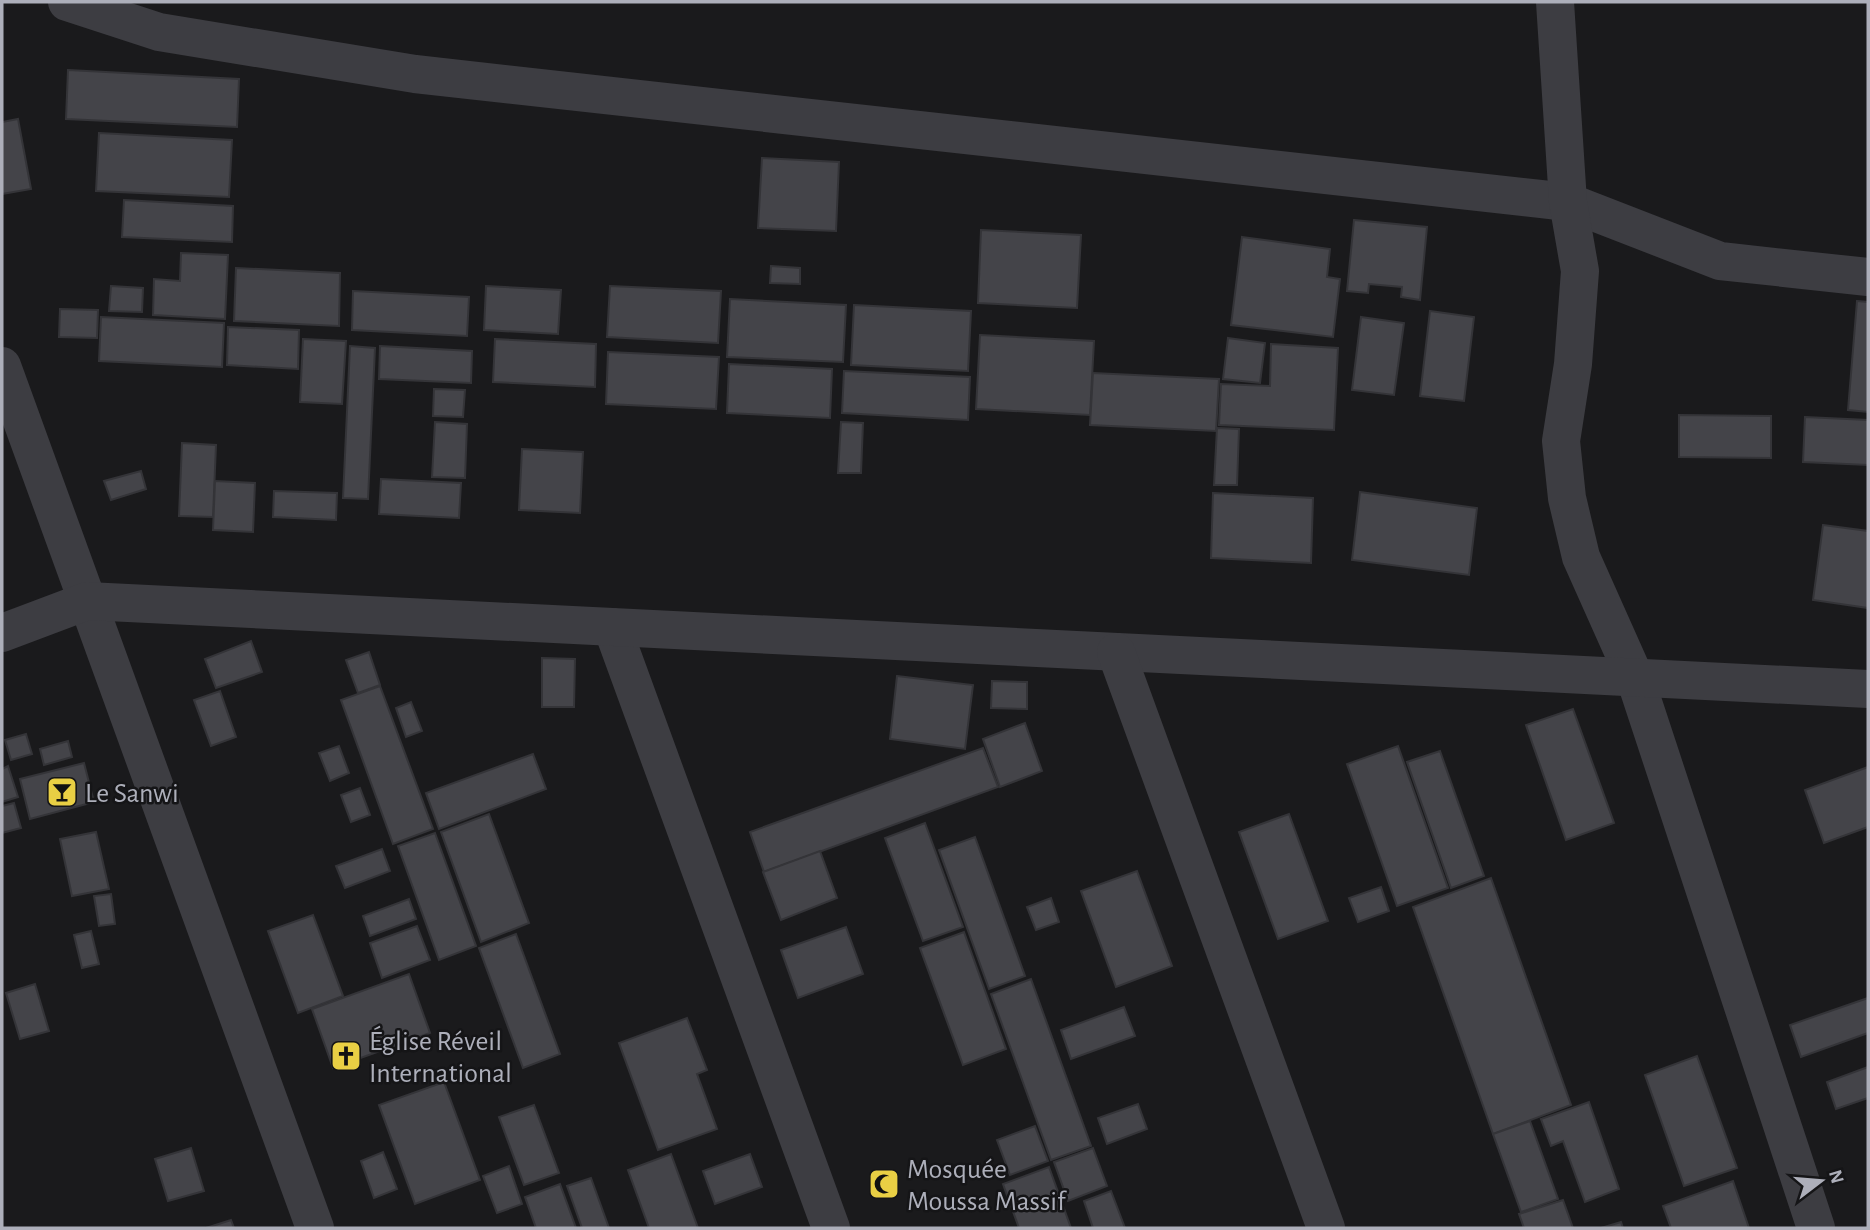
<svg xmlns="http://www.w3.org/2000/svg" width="1870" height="1230" viewBox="0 0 1870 1230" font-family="'Alegreya Sans',sans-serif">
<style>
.building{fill:#444449;stroke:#343438;stroke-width:2}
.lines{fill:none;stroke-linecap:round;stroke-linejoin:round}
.minor{stroke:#3d3d42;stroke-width:38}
.labels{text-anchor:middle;stroke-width:5;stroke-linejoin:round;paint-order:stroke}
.poi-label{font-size:28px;fill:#adafba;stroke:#151517;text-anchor:start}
</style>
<rect width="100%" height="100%" fill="#1a1a1c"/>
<g class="building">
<polygon points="68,70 239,79 237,127 66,119"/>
<polygon points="18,119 31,189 2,194 2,122"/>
<polygon points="99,133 232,140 229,197 96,191"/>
<polygon points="762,158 839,162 836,231 758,228"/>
<polygon points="124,200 233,206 232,242 122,237"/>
<polygon points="1354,220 1427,227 1420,300 1401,297 1402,287 1369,284 1368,293 1347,291"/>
<polygon points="981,230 1081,235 1077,308 978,303"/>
<polygon points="1242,237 1330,249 1327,277 1340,279 1333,337 1231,325"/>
<polygon points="181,253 228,255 225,319 153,315 154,279 180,281"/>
<polygon points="771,266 800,268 800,284 770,283"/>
<polygon points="236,268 340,273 339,326 234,321"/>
<polygon points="111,286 143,288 142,312 109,311"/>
<polygon points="486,286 561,290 558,334 484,330"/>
<polygon points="610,286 721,291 718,343 607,337"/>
<polygon points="353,291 469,297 467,336 352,330"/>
<polygon points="730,299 846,305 843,362 727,357"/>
<polygon points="1857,301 1868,302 1868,412 1848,410"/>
<polygon points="854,305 971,311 968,371 851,365"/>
<polygon points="60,309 98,310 97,338 59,337"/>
<polygon points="1430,311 1474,317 1464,401 1420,396"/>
<polygon points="101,317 224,323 222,367 99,361"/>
<polygon points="1361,317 1404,323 1394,395 1352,390"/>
<polygon points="228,327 299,330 298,369 227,365"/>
<polygon points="980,335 1094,341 1090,415 976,409"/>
<polygon points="1228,338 1265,343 1260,383 1223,379"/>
<polygon points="303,339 346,341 342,404 300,402"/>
<polygon points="495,339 596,344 595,387 493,382"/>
<polygon points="1271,344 1338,348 1334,430 1219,425 1221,384 1270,386"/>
<polygon points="350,346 375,348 368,499 343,498"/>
<polygon points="380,346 472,351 471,383 379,379"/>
<polygon points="608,352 719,357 716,409 606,404"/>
<polygon points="729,364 832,369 830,418 727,413"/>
<polygon points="844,371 970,377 968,420 842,413"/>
<polygon points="1093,373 1219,379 1216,431 1090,425"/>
<polygon points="434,389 465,390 463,417 433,416"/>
<polygon points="1679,415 1771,416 1771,458 1679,457"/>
<polygon points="1805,417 1868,420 1868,465 1803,462"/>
<polygon points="435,422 467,424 465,478 432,477"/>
<polygon points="841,422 863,423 861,473 838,473"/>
<polygon points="1217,428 1239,429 1237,485 1214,485"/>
<polygon points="182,443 216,445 213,517 179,516"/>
<polygon points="522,449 583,452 580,513 519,510"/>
<polygon points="141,471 146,489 111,500 104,481"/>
<polygon points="381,479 461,483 459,518 379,514"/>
<polygon points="215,481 255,483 253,532 213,530"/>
<polygon points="274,491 337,493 336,520 273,517"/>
<polygon points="1360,492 1477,508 1469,575 1352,560"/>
<polygon points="1213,493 1313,498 1311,563 1211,558"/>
<polygon points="1823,525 1868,531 1868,608 1813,600"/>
<polygon points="251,641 262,672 216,688 205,659"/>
<polygon points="369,652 380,685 358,693 346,660"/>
<polygon points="542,658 575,659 574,707 542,707"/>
<polygon points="897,676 973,685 965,749 890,739"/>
<polygon points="992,681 1027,682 1027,709 991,708"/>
<polygon points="380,686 433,829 393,844 341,700"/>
<polygon points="220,691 236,737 211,746 194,700"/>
<polygon points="411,702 422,731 406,737 396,708"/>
<polygon points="1573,709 1614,823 1566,840 1526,725"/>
<polygon points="1025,723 1042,771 1000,787 983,739"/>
<polygon points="26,734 32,754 11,760 5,740"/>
<polygon points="68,741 72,757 44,765 40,749"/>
<polygon points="339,746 349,773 330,781 319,753"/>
<polygon points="1398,746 1448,888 1397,906 1347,764"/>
<polygon points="983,748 998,787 764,872 750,832"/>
<polygon points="1440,751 1484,876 1451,888 1407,762"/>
<polygon points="533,754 546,789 439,829 426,793"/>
<polygon points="84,763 94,802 30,819 20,779"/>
<polygon points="8,766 18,797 2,802 2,769"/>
<polygon points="1868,767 1868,827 1824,843 1805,790"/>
<polygon points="360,788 370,815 351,822 341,795"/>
<polygon points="14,803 21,828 2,833 2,806"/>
<polygon points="489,814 529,923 481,942 441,832"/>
<polygon points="1289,814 1328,921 1278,939 1239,832"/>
<polygon points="925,823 963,927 923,941 885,838"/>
<polygon points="96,832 109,889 72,896 60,839"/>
<polygon points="435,833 476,946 439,960 398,846"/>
<polygon points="975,837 1025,976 989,989 939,850"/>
<polygon points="382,849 390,871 345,888 336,866"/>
<polygon points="820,851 837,898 781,920 763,872"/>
<polygon points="1137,871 1172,966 1116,987 1081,891"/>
<polygon points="1491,878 1571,1105 1493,1134 1413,907"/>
<polygon points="1381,887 1389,911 1358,922 1349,898"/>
<polygon points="111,894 115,924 99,926 94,896"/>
<polygon points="1051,898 1059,922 1036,930 1027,907"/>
<polygon points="409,899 416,919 370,936 363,916"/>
<polygon points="313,915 343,996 298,1013 268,931"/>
<polygon points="417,926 430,960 382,978 370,943"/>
<polygon points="846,927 863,974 798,998 781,950"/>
<polygon points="91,931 99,964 82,968 74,935"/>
<polygon points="964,932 1006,1049 963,1065 920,948"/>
<polygon points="516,934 560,1054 523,1068 479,948"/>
<polygon points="409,974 430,1033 333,1068 312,1009"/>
<polygon points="1031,979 1091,1146 1051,1160 991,994"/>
<polygon points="35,984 49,1031 20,1039 6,993"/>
<polygon points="1868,998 1868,1033 1801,1057 1790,1025"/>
<polygon points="1124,1007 1135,1036 1071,1059 1061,1030"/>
<polygon points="687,1018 707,1070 697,1074 717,1129 658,1150 619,1043"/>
<polygon points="1697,1056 1737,1168 1684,1186 1645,1075"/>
<polygon points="1868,1067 1868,1098 1836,1109 1827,1082"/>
<polygon points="444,1082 480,1180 415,1204 379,1105"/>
<polygon points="1589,1102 1619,1189 1585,1202 1563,1141 1551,1146 1541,1119"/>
<polygon points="1138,1104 1147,1129 1107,1144 1098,1118"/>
<polygon points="534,1105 559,1173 524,1185 499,1117"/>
<polygon points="1530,1121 1558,1199 1521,1212 1493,1134"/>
<polygon points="1035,1126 1048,1161 1010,1175 997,1140"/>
<polygon points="191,1148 204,1191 168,1201 155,1159"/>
<polygon points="1093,1148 1107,1186 1068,1201 1054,1162"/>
<polygon points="383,1152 397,1189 374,1198 361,1161"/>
<polygon points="671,1154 698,1228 649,1228 628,1170"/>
<polygon points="750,1154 762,1187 715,1204 703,1171"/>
<polygon points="509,1166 522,1204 497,1213 483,1176"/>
<polygon points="1049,1167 1071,1228 1019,1228 1003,1184"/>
<polygon points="591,1178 609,1228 582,1228 567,1186"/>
<polygon points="1733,1181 1749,1228 1671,1228 1663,1206"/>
<polygon points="560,1184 576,1228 536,1228 525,1197"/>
<polygon points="1111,1191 1125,1228 1093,1228 1084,1201"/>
<polygon points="1563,1200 1573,1228 1524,1228 1519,1214"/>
<polygon points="231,1220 234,1228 206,1228"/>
<polygon points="1621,1222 1623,1228 1601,1228"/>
</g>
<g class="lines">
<g class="minor">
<polyline points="67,2 159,32 415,74 1568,202 1720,261 1868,277"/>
<polyline points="1555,2 1568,202 1580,271 1573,364 1561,441 1567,498 1581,557 1635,678 1816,1228"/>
<polyline points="2,366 315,1228"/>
<polyline points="612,627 831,1228"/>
<polyline points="2,633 87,601 1868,689"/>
<polyline points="1116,652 1326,1228"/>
</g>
</g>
<defs>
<g id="bar-square" transform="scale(1.575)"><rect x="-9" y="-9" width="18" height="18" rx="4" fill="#e9cf44" stroke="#151517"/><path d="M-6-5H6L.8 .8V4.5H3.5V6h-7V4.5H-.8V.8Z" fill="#111"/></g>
<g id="church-square" transform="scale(1.575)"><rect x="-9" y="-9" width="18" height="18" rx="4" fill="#e9cf44" stroke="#151517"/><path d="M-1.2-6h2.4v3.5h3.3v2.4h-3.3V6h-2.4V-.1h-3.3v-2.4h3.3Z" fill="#111"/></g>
<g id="mosque-square" transform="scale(1.575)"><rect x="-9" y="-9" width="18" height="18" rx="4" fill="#e9cf44" stroke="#151517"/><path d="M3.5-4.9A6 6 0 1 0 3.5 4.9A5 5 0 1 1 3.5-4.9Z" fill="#111"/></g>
</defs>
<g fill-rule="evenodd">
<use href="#bar-square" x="62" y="792"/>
<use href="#church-square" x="346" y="1056"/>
<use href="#mosque-square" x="884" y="1184"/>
</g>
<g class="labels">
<g class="poi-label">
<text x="85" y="802">Le Sanwi</text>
<text x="369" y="1050">Église Réveil<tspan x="369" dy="32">International</tspan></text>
<text x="907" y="1178">Mosquée<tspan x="907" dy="32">Moussa Massif</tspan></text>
</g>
</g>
<rect width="1870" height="1230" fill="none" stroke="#adafba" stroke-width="7"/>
<g transform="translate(1821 1181) rotate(74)" stroke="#151517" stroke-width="5" paint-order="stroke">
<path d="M0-5L12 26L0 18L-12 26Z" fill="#adafba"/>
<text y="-10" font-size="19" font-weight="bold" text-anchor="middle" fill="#adafba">N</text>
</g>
</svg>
